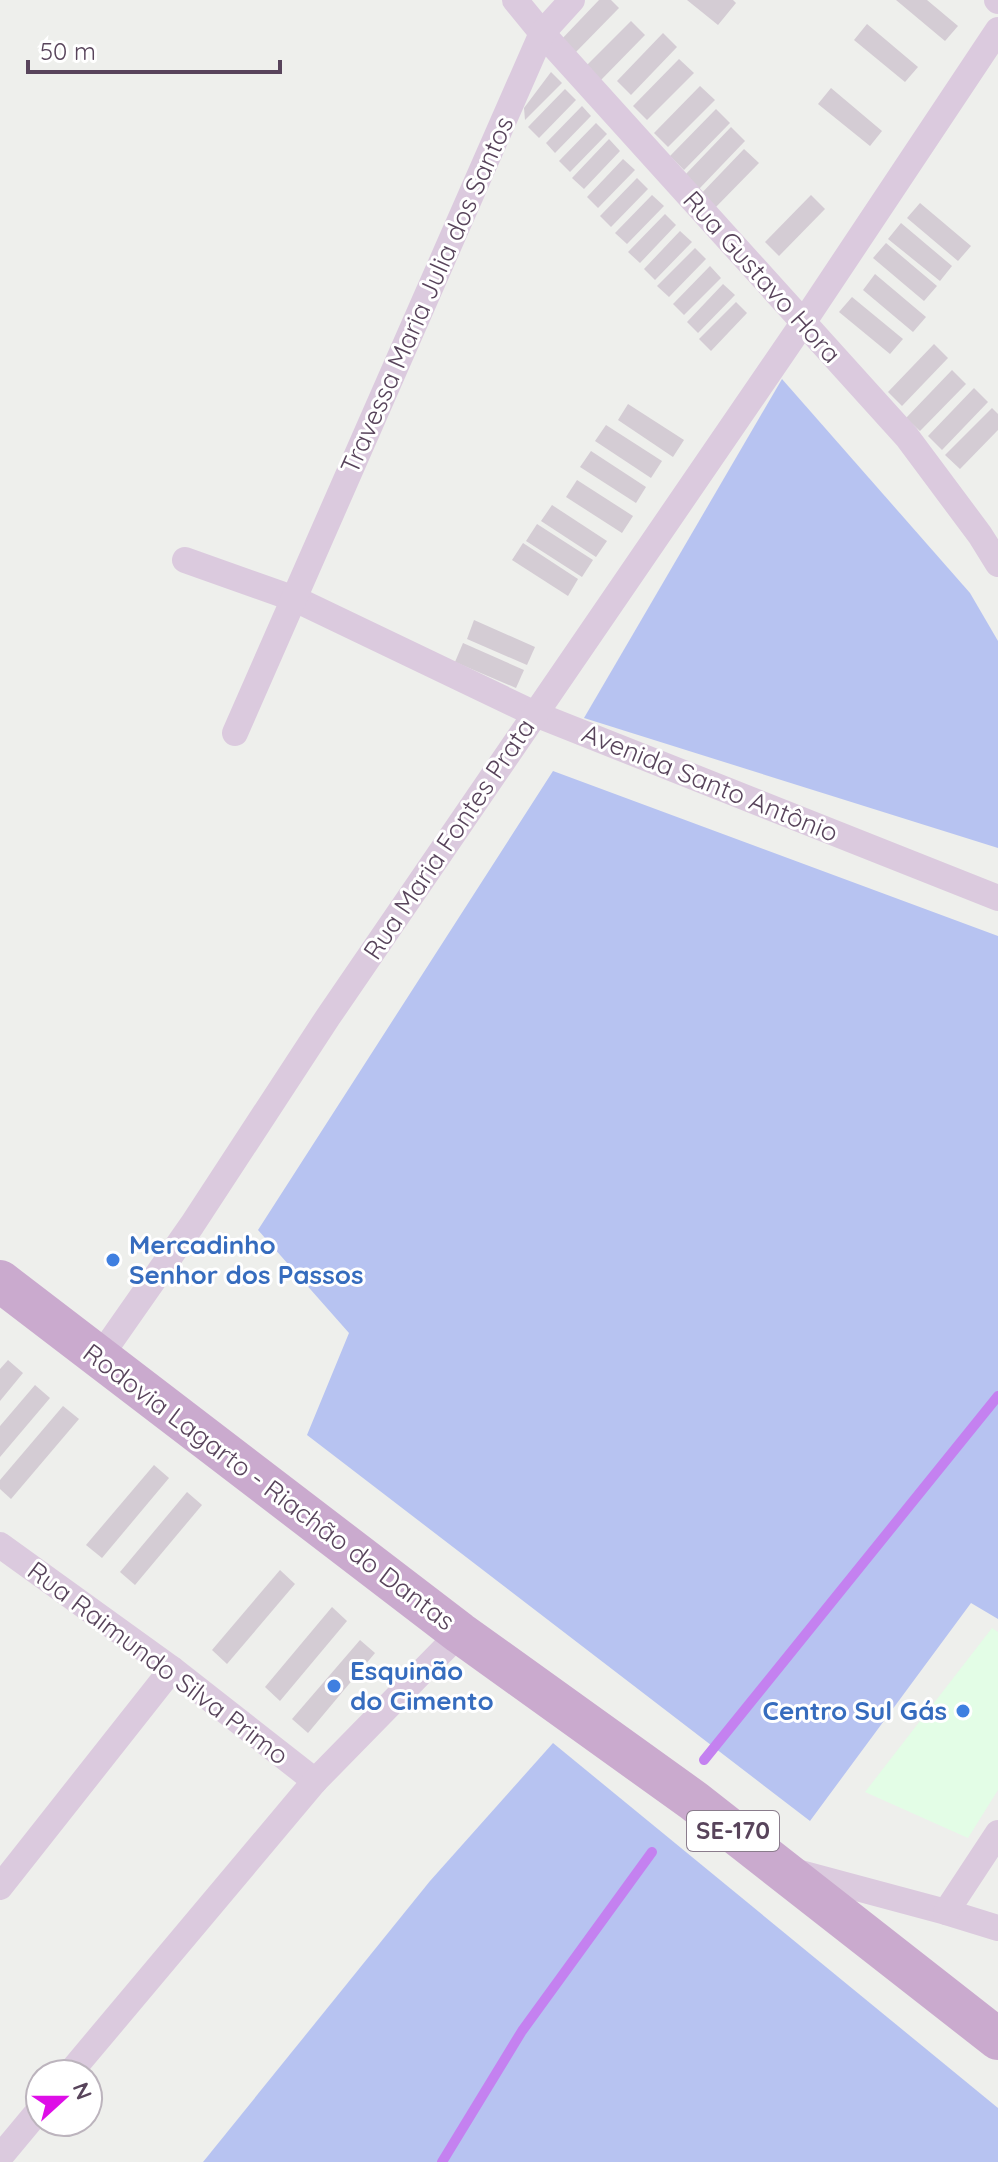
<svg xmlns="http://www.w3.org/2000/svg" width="998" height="2162" viewBox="0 0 998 2162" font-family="Quicksand,sans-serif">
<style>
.commercial{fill:#e3fde6}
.green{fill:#b7c3f1}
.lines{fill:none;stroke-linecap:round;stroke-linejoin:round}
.stream{stroke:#c481f0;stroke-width:10}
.building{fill:#d4ccd4}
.street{stroke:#dbcade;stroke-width:26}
.primary{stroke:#caaace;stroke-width:42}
.shop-dot{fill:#3f7fe0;stroke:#fff;stroke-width:3}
.labels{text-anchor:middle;stroke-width:6;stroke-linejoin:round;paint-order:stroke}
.shield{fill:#fff;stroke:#8a7c8c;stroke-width:2}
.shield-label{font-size:24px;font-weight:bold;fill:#58445b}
.street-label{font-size:26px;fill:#58445b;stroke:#fff}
.shop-label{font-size:26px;font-weight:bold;fill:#366cbe;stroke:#fff;text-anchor:start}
</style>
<rect width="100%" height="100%" fill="#eeefec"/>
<polygon class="commercial" points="992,1628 998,1632 998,1790 968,1838 865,1792"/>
<g class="green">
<polygon points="782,379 970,593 998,641 998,848 584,718"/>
<polygon points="553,771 998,936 998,1619 971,1603 810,1821 307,1435 349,1333 258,1230"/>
<polygon points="553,1743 998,2108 998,2162 203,2162 430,1881"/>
</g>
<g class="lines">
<g class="stream">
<polyline points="704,1760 998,1396"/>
<polyline points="442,2162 522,2031 652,1852"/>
</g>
</g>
<g class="building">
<polygon points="599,0 611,0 619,8 573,55 559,42"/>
<polygon points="687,0 733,0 736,3 718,25"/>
<polygon points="896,0 927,0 958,26 945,41"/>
<polygon points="631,21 645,35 599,82 584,68"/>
<polygon points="867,24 918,67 905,82 854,40"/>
<polygon points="663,33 677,47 631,95 617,81"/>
<polygon points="679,59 694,73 647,120 633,106"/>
<polygon points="551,72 562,83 525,120 524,108"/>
<polygon points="700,86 715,100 668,147 654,133"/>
<polygon points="831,88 882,131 870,146 818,104"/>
<polygon points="565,89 576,100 539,138 528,127"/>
<polygon points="582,106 591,116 555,153 546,143"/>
<polygon points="716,109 730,123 684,170 670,156"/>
<polygon points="596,123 607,134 570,172 559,161"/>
<polygon points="731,127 745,141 699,189 685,175"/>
<polygon points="609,139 620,151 584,189 572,178"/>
<polygon points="744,149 759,163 712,211 698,197"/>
<polygon points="623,159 635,170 598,208 587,197"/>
<polygon points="637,178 648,189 611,227 600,216"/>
<polygon points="652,195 664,206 627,244 615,233"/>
<polygon points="811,195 825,209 779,256 765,242"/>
<polygon points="920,203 971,246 958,261 907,218"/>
<polygon points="665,214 676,225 640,263 628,252"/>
<polygon points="901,223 952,266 940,281 888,239"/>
<polygon points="680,231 692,242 655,280 644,269"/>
<polygon points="886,243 937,286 924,301 873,258"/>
<polygon points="695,248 706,259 669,297 657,286"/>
<polygon points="710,266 721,278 684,315 673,304"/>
<polygon points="875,274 926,317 913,332 863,290"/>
<polygon points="723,284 735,295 698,333 687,322"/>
<polygon points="852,297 903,339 890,354 839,312"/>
<polygon points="736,302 747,313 711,351 699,339"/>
<polygon points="934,344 948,358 902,406 888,392"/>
<polygon points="952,370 966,384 920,431 906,418"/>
<polygon points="974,388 988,402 942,450 928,436"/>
<polygon points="628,404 684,440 673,457 618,420"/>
<polygon points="992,408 998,414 998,430 960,469 945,455"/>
<polygon points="606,425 662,461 651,478 595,441"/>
<polygon points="591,451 646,487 636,503 580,467"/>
<polygon points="577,480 633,516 622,533 566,497"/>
<polygon points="552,505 607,541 596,557 541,521"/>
<polygon points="537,524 593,560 582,577 526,541"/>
<polygon points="523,543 578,579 568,596 512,560"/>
<polygon points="474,620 535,647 527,665 467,639"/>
<polygon points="463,643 524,670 516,688 455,662"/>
<polygon points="8,1360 23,1373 0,1401 0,1369"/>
<polygon points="35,1385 50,1398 0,1457 0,1426"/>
<polygon points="63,1406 79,1419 11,1499 0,1489 0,1480"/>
<polygon points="154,1465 169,1478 102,1558 86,1545"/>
<polygon points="187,1492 202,1505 135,1585 120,1572"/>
<polygon points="280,1570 295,1584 227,1664 212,1650"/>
<polygon points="332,1607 347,1621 280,1701 265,1687"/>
<polygon points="360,1640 375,1653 308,1733 292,1719"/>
</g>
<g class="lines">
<g class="street">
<polyline points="515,0 542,33 907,437 980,535 998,564"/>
<polyline points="997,0 998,1"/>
<polyline points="185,560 295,599 535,714 998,898"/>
<polyline points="235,733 542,33 572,0"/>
<polyline points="99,1358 192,1225 328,1017 803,323 998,30"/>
<polyline points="0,1545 172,1669 315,1781"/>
<polyline points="797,1872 946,1912 998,1928"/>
<polyline points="0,1887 172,1669"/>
<polyline points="946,1912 998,1833"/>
<polyline points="69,2074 315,1781 460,1633"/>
<polyline points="0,2157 40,2109"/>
</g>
<polyline class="primary" points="0,1281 460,1633 694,1801 998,2039"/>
</g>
<g class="shop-dot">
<circle cx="113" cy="1260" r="8"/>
<circle cx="334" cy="1686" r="8"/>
<circle cx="963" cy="1711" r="8"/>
</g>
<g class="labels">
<rect class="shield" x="687" y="1811" width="92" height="40" rx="6"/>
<g class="shield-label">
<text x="733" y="1839">SE-170</text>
</g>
<g class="street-label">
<text transform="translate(762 277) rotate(48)" y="9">Rua Gustavo Hora</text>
<text transform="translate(427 295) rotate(-66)" y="9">Travessa Maria Julia dos Santos</text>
<text transform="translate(710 783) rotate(22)" y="9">Avenida Santo Antônio</text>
<text transform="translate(449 839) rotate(-56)" y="9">Rua Maria Fontes Prata</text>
<text transform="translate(269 1487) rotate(37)" y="9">Rodovia Lagarto - Riachão do Dantas</text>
<text transform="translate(158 1663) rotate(37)" y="9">Rua Raimundo Silva Primo</text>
</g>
<g class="shop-label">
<text x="129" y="1254">Mercadinho<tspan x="129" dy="30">Senhor dos Passos</tspan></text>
<text x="350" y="1680">Esquinão<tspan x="350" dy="30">do Cimento</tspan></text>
<text x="947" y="1720" text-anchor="end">Centro Sul Gás</text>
</g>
</g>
<g transform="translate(64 2098) rotate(69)"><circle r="38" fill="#ffffff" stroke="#bcb4bd" stroke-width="2"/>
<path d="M0-6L14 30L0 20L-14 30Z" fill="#de0ee7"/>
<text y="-12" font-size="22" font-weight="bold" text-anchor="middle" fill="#58445b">N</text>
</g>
<path d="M28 60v12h252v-12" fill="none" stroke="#58445b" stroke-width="4"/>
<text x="40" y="60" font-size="24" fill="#58445b" stroke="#ffffff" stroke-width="6" paint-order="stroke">50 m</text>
</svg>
